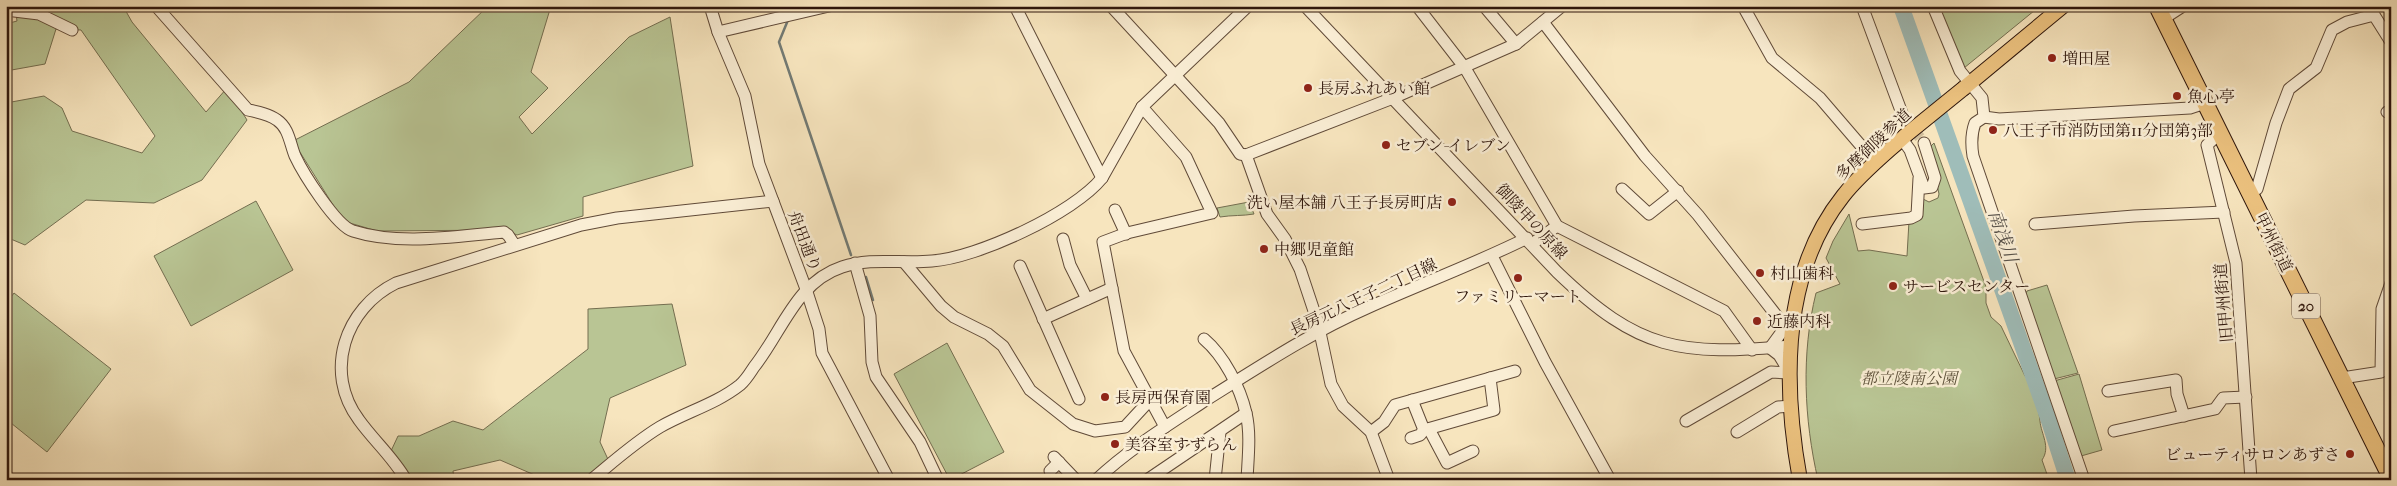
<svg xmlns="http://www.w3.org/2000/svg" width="2397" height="486" viewBox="0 0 2397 486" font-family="'IM FELL French Canon','Noto Serif JP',serif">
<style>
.green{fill:#b9c594;stroke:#746e50}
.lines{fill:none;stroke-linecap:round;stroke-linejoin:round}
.stream{stroke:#727a74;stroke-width:2.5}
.river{stroke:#9fbdb9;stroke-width:16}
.minor-tunnel{stroke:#cfbc9a;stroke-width:11;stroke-dasharray:11 5.5;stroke-linecap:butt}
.minor-casing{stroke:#604a38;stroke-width:13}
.major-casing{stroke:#2e160c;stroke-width:16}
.highway-casing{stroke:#2e160c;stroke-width:18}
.minor{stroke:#faeed5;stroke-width:11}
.major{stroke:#ecc27f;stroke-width:14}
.highway{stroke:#ecc27f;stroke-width:16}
.major-bridge-casing{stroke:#2e160c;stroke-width:16;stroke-linecap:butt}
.major-bridge{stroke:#ecc27f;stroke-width:14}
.poi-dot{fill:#8f2418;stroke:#faeed5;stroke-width:2}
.labels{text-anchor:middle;stroke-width:5;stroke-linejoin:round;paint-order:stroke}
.shield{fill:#faeed5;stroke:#6b5748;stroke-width:1}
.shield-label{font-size:15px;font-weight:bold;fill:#2e160c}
.poi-label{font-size:16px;fill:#2e160c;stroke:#faeed5;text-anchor:start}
.street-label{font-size:16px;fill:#2e160c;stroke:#faeed5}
.park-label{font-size:16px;font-style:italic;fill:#5f533c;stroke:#faeed5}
.water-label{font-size:18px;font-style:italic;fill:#565049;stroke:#faeed5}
</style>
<rect width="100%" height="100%" fill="#f7e5be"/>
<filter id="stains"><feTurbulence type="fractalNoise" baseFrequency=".004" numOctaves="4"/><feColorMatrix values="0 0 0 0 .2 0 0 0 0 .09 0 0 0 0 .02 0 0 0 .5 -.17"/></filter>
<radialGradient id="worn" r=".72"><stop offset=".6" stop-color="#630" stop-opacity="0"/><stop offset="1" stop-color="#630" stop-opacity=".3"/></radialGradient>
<g class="green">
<polygon points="15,6 123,6 132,22 206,112 227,88 247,120 202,180 154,203 86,200 25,245 6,237 6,103 44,96 62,108 72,131 142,153 155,136 81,30 56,29 45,64 6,71 6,24 17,21"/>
<polygon points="488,6 551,6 531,72 548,88 519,117 532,134 629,37 670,17 693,166 583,197 583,216 517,235 506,230 377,231 343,221 293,141 409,82"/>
<polygon points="1938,6 2040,6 1964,68"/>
<path d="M1934 143 1986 287V303L1991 317 2001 326 2025 376C2037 387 2038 406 2040 421 2041 434 2051 447 2042 460L2049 480H1818C1804 419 1801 354 1816 293L1840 284 1826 258 1833 241 1849 214 1858 251 1869 250 1907 256 1909 221 1921 198 1929 202 1938 198 1939 194 1929 148Z"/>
<polygon points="256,201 293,270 191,326 154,256"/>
<path d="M1249 202 1254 214C1243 216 1232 215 1220 217L1217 208Z"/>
<polygon points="2047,285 2078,373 2054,379 2025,295 2027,291"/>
<polygon points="14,293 111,369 47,452 6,419 6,304"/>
<polygon points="672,304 686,365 610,398 600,442 612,468 598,480 546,480 500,460 453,471 454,480 413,480 391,451 398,436 419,436 453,421 483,430 588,349 588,309"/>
<polygon points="947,343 1004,452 950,480 894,374"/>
<polygon points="2079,374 2102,450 2081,456 2054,381"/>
</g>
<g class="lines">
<g class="stream">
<polyline points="788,20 779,42 851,255"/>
<polyline points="866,277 873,300"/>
</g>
<polyline class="river" points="1901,6 2048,418 2068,480"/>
<polyline class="minor-tunnel" points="1903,116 1924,143"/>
<g class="minor-casing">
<g id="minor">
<path d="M156 6 248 110C258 112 269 114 277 120 289 128 290 144 295 156 303 173 336 226 353 231 400 246 456 236 504 232L508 235 514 244"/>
<polyline points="710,6 718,32 745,96 759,164 806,289 819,329 822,353 889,480"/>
<polyline points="1015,6 1102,178"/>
<polyline points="1111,6 1219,123 1240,154 1246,155 1393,98 1516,44 1562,6"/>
<path d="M1305 6 1557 272C1639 351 1680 356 1791 346"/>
<polyline points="1417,6 1465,68 1557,226 1724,311 1752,350"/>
<polyline points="1484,6 1516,44"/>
<polyline points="1743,6 1772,58 1820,98 1875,162"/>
<polyline points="1862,6 1903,116"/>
<path d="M1933 6 1960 71 1982 98 1984 117 1975 123C1971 134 1971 144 1973 156L2084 480"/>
<polyline points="6,10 39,14 72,30"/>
<polyline points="2163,19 2183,6"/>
<polyline points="1543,22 1645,156 1698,215 1783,324 1793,326"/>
<polyline points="718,32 829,6"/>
<polyline points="1142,107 1186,157 1212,213 1127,233 1103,242 1124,351 1165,427"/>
<polyline points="2387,112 2391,111"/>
<polyline points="1984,117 1999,119 2190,108 2205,103"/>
<polyline points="2220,133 2207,145 2236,263 2251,480"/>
<polyline points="1902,139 1910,150 1924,188 1932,187 1935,178 1924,143"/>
<polyline points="1246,155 1267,214 1285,239 1300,269 1318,323 1331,384 1343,406 1371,432 1389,480"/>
<polyline points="1622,189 1649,214 1678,191"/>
<polyline points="2257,189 2276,123 2289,89 2316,68 2332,30 2347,22 2374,15 2391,42"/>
<polyline points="1115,210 1126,234"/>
<polyline points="1862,224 1911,218 1917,215 1919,178"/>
<polyline points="2035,224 2134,216 2224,212"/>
<polyline points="1063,239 1070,265 1087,299"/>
<polyline points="1532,244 1557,226"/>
<polyline points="1492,256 1545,362 1610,480"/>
<polyline points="904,262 941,306 954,317 988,334 1003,346 1030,390 1073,424 1095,431 1125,427 1149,401"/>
<polyline points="855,263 870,316 872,362 876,377 920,442 938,480"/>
<polyline points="1020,266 1079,399"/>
<polyline points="1043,319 1112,288"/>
<path d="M1204 339C1224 356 1240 387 1246 413 1251 434 1248 458 1247 480"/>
<polyline points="2342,378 2381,372 2382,309 2391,283"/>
<polyline points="2108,391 2176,380 2177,394 2184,416"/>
<polyline points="1412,400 1424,430 1494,410 1490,378"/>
<polyline points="1686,421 1771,372 1790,373 1779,355 1770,348 1786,326"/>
<polyline points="1429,429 1447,463 1473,451"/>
<polyline points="2114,431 2215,409 2223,398 2246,397"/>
<polyline points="1371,432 1384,422 1395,405 1515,371"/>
<polyline points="1737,432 1778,407 1791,406"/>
<polyline points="1411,438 1420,435 1424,430"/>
<polyline points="1054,457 1076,480"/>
<polyline points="1050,471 1059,462"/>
<path d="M406 480C393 457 374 441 359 420 323 372 345 308 396 283L581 225 617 218 773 201"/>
<path d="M591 480C613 462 635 442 660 427 686 412 716 404 740 385 746 380 750 373 754 367 782 332 796 282 842 267 871 257 902 264 932 261 977 258 1074 213 1102 178L1142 107 1248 6"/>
<path d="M1096 480C1129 449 1168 425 1206 400 1259 367 1310 333 1367 308 1420 284 1475 264 1527 238"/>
<polyline points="1147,480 1246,413"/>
<polyline points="1215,480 1220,432"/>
</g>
</g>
<g class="major-casing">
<g id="major">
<polyline points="1964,88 2063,6"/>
<path d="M1800 480C1783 386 1781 274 1843 196 1861 173 1884 155 1906 135"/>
</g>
</g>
<g class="highway-casing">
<polyline id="highway" points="2157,6 2391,478"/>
</g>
<use href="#minor" class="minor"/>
<use href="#major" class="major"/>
<use href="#highway" class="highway"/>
<g class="major-bridge-casing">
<polyline id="major-bridge" points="1906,135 1964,88"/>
</g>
<use href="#major-bridge" class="major-bridge"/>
</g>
<g class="poi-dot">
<circle cx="2052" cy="58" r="5"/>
<circle cx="1308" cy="88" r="5"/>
<circle cx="2177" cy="96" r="5"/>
<circle cx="1993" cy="130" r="5"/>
<circle cx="1386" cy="145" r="5"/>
<circle cx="1452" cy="202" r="5"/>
<circle cx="1264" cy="249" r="5"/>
<circle cx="1760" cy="273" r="5"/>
<circle cx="1518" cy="278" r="5"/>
<circle cx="1893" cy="286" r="5"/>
<circle cx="1757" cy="321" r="5"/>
<circle cx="1105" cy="397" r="5"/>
<circle cx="1115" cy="444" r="5"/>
<circle cx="2350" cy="454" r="5"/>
</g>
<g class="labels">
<rect class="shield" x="2292" y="293.5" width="28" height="25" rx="4"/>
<g class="shield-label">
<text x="2306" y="311">20</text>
</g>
<g class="poi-label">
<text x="2062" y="64">増田屋</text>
<text x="1318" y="94">長房ふれあい館</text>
<text x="2187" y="102">魚心亭</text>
<text x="2003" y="136">八王子市消防団第11分団第3部</text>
<text x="1396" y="151">セブン-イレブン</text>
<text x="1442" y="208" text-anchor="end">洗い屋本舗 八王子長房町店</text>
<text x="1274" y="255">中郷児童館</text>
<text x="1770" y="279">村山歯科</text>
<text x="1903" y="292">サービスセンター</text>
<text x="1518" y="302" text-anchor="middle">ファミリーマート</text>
<text x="1767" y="327">近藤内科</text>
<text x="1115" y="403">長房西保育園</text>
<text x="1125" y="450">美容室すずらん</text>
<text x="2340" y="460" text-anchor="end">ビューティサロンあずさ</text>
</g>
<g class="street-label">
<text transform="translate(1873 144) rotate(-43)" y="6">多摩御陵参道</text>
<text transform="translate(1532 221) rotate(47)" y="6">御陵甲の原線</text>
<text transform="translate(805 241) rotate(69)" y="6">舟田通り</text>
<text transform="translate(2274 242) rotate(63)" y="6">甲州街道</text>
<text transform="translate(1363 296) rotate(-25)" y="6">長房元八王子二丁目線</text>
<text transform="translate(2223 303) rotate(-95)" y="6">旧甲州街道</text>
</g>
<g class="park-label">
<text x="1909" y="384">都立陵南公園</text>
</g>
<g class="water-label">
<text transform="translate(2003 236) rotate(71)" y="6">南浅川</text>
</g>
</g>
<rect width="2397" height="486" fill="none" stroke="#f7e5be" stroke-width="25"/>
<rect x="8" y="8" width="2382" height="471" fill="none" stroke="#2e160c" stroke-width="2.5"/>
<rect x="12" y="12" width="2372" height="461" fill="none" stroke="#2e160c"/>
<rect width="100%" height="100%" filter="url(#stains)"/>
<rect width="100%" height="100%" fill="url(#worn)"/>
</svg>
